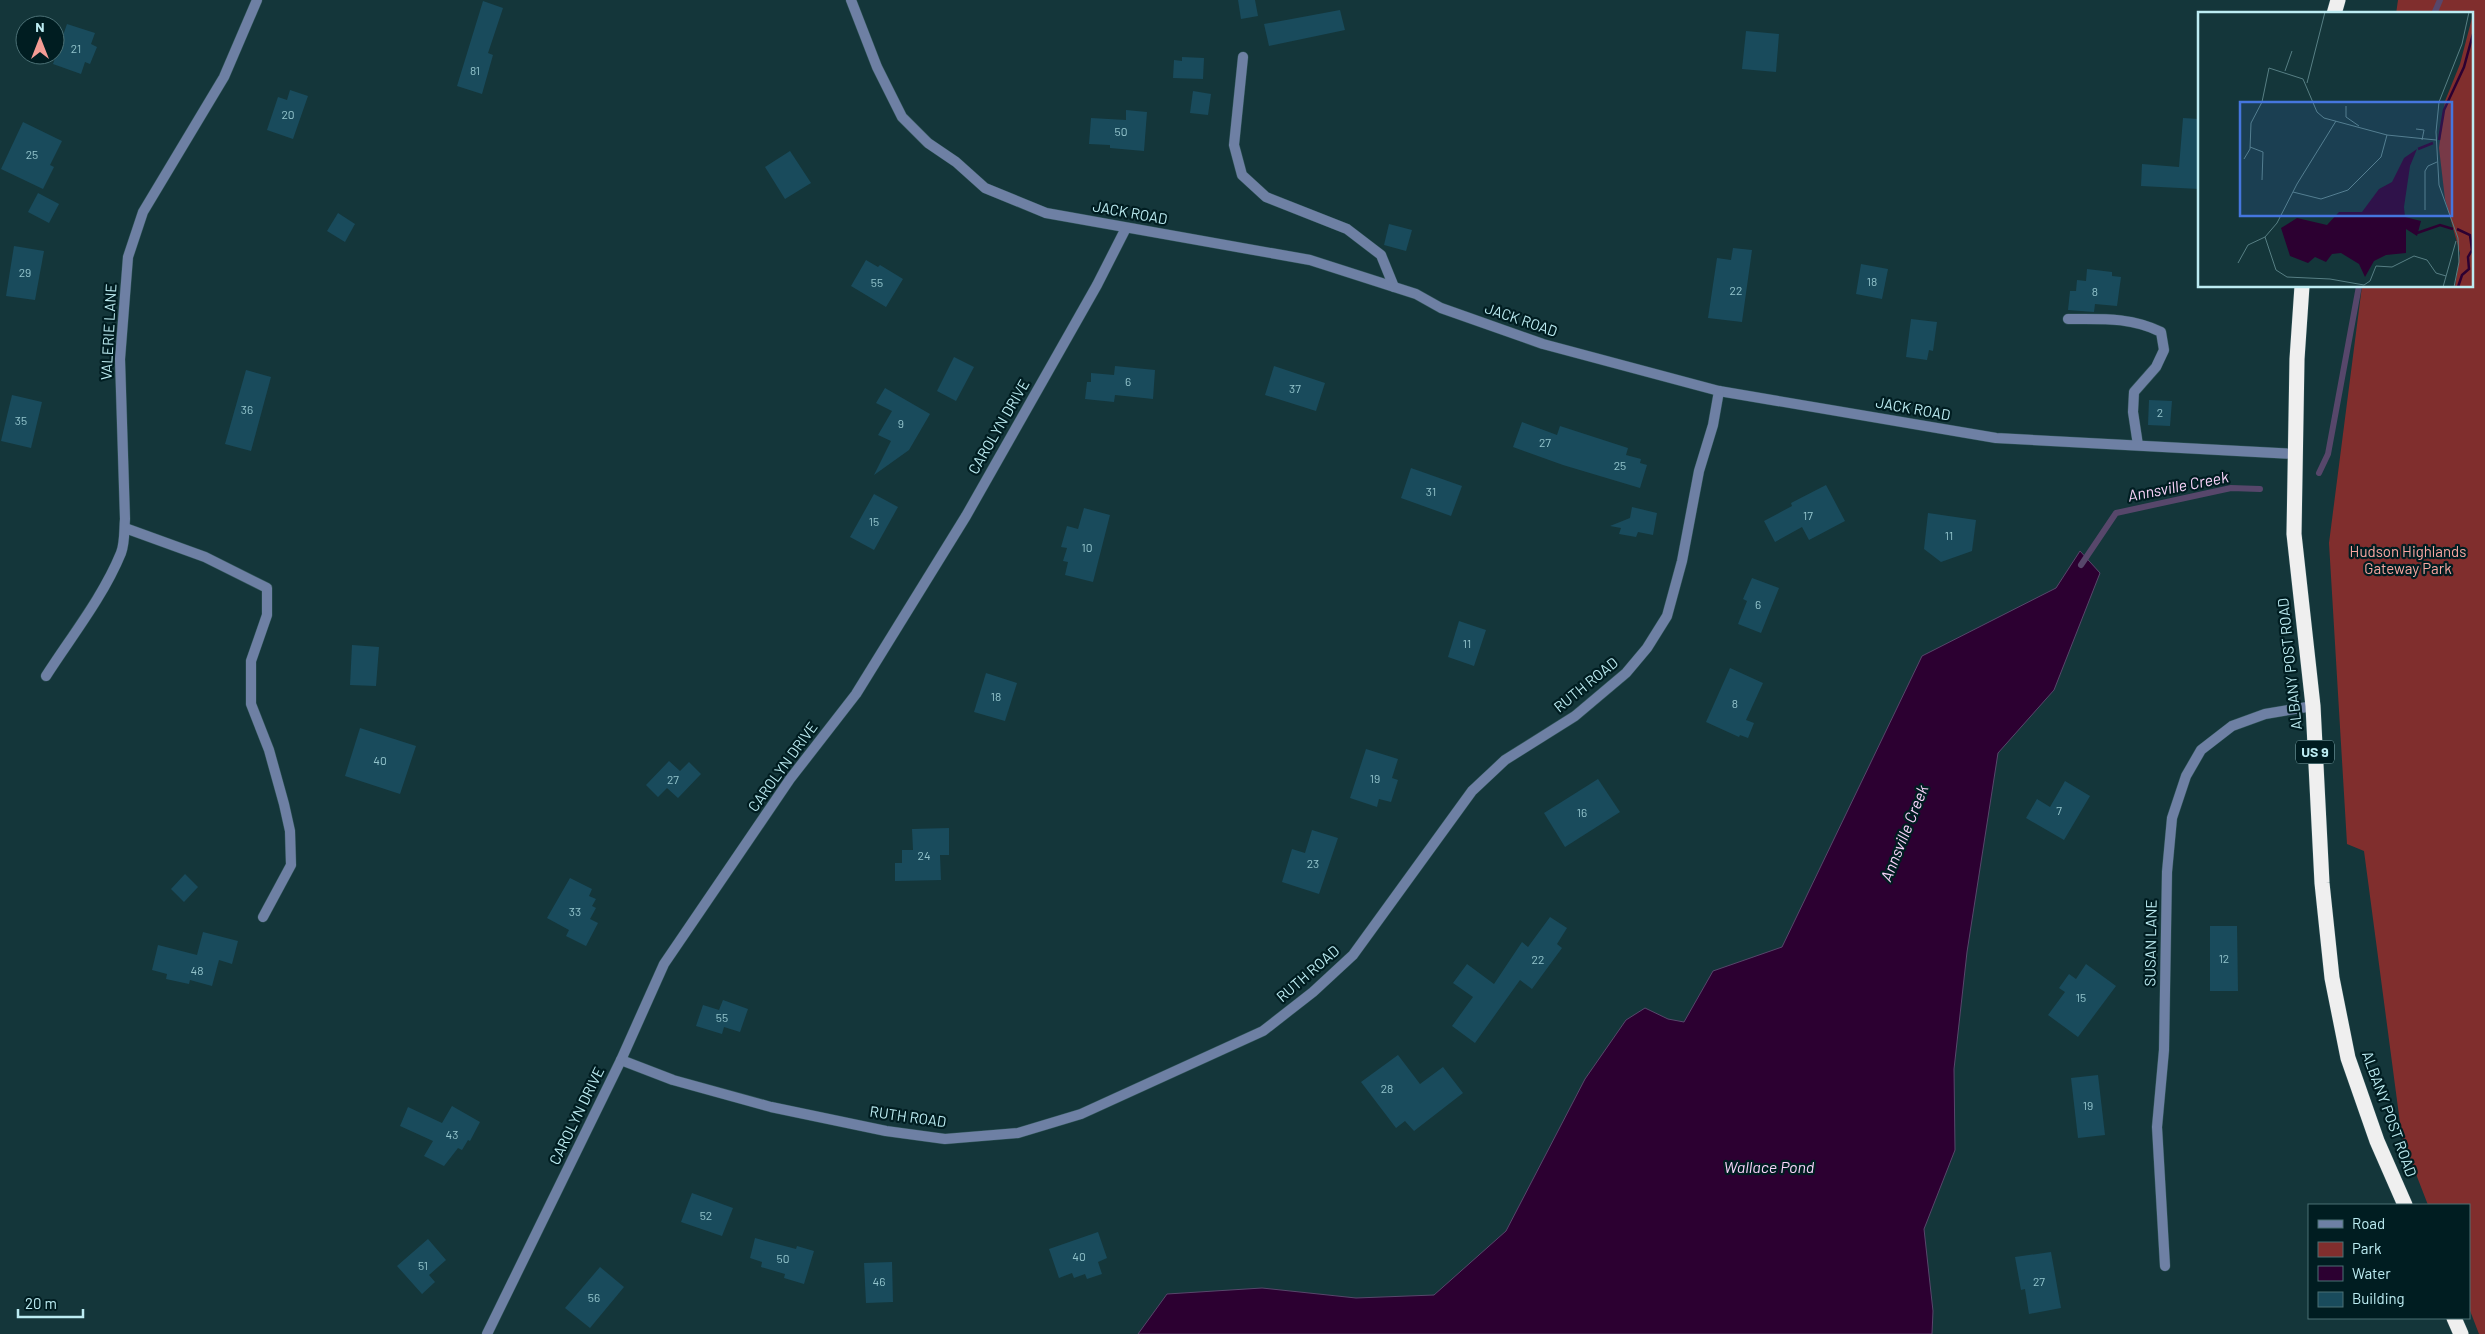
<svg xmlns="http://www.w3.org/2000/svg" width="2485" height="1334" viewBox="0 0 2485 1334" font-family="Barlow,sans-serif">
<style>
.green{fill:#802e2d}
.water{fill:#2c0031;stroke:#57476b}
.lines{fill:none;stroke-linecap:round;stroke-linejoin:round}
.stream{stroke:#57476b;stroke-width:6}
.building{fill:#194b5c}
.lane-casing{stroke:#2f5357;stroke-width:11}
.street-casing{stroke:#2f5357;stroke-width:11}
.highway-casing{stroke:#2f5357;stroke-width:16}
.lane{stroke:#6e80a4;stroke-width:10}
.street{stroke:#6e80a4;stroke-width:10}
.highway{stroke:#efefef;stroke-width:15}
.labels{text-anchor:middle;stroke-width:4.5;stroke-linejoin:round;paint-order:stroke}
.number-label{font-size:12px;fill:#93c4cc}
.shield{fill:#001d21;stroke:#84aeb3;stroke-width:1}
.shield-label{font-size:14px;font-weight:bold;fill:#bcecf2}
.street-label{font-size:15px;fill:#bcecf2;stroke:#001d21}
.park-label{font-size:15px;fill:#f9a7a1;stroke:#001d21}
.water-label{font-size:16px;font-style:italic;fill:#f7d3f9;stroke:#001d21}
.inset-river{fill:none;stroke:#2c0031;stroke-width:2.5}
.inset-road{fill:none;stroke:#577f84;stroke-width:1}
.view{fill:#4576de;fill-opacity:0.15;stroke:#4576de;stroke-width:2.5}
.inset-edge{fill:none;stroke:#bcecf2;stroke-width:2.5}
</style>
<rect width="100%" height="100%" fill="#14363a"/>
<polygon class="green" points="2398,0 2485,0 2485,1334 2479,1334 2469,1308 2469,1205 2428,1205 2402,1138 2364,851 2347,844 2329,543 2362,286 2471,286 2471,14 2396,14"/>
<polygon class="water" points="2080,551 2100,573 2054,690 1998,753 1967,952 1954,1069 1955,1150 1924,1229 1933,1311 1932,1334 1138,1334 1167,1294 1262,1288 1356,1298 1434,1295 1506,1231 1585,1079 1626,1020 1645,1008 1668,1019 1684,1022 1713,971 1782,947 1922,656 2056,588"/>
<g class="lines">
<g class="stream">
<polyline points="2434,14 2440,0"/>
<polyline points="2319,473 2328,454 2359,286"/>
<polyline points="2081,565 2116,513 2231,488 2260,489"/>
</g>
</g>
<g class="building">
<polygon points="1238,0 1255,0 1258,16 1241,19"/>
<polygon points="483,1 503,8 488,53 493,55 482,94 457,86"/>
<polygon points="1340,10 1345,30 1269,46 1264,24"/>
<polygon points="67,24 95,33 91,44 97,47 90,64 85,62 81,74 53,64"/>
<polygon points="1746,31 1779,34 1776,72 1742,69"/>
<polygon points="1182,57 1204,58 1203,79 1173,78 1174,60 1182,61"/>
<polygon points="290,90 308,96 293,139 267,130 278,97 287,100"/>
<polygon points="1193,91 1211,94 1208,115 1190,113"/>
<polygon points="1126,110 1147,112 1144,151 1110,148 1110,145 1089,144 1091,118 1126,120"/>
<polygon points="2183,118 2199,119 2199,189 2141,186 2142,164 2179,167"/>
<polygon points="23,122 62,141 50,165 54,167 43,189 1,169"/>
<polygon points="790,151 811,183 785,199 765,167"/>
<polygon points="38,193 59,204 49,223 28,212"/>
<polygon points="338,213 355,224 345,242 327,231"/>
<polygon points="1389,224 1412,230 1406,251 1384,245"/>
<polygon points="14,246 44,251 35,300 6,296"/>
<polygon points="1733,248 1752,250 1742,322 1708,318 1717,258 1731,260"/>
<polygon points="866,260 878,267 880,265 903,279 886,307 851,286"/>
<polygon points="1861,264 1888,269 1882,299 1856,294"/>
<polygon points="2087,269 2112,272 2112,276 2121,277 2117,306 2095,304 2094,312 2068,310 2070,291 2076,291 2077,280 2086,281"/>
<polygon points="1911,319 1937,322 1933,351 1929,350 1927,360 1906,357"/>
<polygon points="954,357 974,367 956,401 937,391"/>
<polygon points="1115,366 1155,370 1153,399 1115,395 1114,402 1085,399 1087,382 1091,382 1091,373 1114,375"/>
<polygon points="1274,366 1325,383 1316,411 1265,395"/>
<polygon points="246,370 271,377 251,451 225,444"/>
<polygon points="885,388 930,414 909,450 874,475 891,441 878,435 892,411 876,403"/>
<polygon points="12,395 42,402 31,448 1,441"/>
<polygon points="2149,400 2172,401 2170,426 2148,425"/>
<polygon points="1522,422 1557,435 1560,426 1628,448 1626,455 1641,459 1640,463 1647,465 1640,488 1563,465 1513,447"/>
<polygon points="1411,468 1462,486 1451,516 1401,498"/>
<polygon points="1826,485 1845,521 1809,540 1802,527 1775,542 1764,521 1792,506 1791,503"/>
<polygon points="874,494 898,507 874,550 850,537"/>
<polygon points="1632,507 1657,513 1653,535 1638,532 1636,537 1619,534 1621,528 1610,526 1630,518"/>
<polygon points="1084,508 1110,515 1093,582 1065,575 1068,562 1063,561 1067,548 1061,547 1067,526 1078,529"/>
<polygon points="1928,513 1976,520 1972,551 1941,562 1924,549"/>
<polygon points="1752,578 1779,588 1761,633 1738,624 1747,601 1743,599"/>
<polygon points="1459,621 1486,630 1474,666 1448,657"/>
<polygon points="352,645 379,647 376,686 350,685"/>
<polygon points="1730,668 1763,683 1746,720 1754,723 1748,738 1740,735 1739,737 1706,722"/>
<polygon points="986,673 1017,683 1005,721 974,712"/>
<polygon points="360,728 416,746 400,794 345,776"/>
<polygon points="1366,749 1398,759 1392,778 1398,780 1391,802 1379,799 1377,807 1350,798"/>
<polygon points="669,761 680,771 689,762 701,774 678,798 667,788 658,797 646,785"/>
<polygon points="1598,779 1620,812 1565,847 1544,813"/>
<polygon points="2065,781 2090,796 2064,840 2026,818 2037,799 2050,807"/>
<polygon points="949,828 949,855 940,855 941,880 895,881 895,863 902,863 902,850 913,850 912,829"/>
<polygon points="1312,830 1338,838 1319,894 1282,882 1292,849 1305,853"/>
<polygon points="185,874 198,887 184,902 171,889"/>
<polygon points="570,878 592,889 589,896 596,899 592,906 596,908 590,919 598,923 586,946 566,936 569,930 547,918"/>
<polygon points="1550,917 1567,928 1557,944 1562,948 1532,989 1520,980 1475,1043 1452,1026 1473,997 1453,983 1467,964 1494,984 1522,942 1528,947"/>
<polygon points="2210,926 2237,926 2238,991 2210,991"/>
<polygon points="203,932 238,941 232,964 219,960 212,986 190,980 189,984 166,979 167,974 152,970 158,945 197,955"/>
<polygon points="2086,964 2116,986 2078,1037 2048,1015 2065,992 2059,988 2069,974 2076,979"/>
<polygon points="723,1000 748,1009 740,1032 724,1027 722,1034 696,1026 703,1005 719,1010"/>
<polygon points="1398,1055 1420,1084 1443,1067 1463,1093 1414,1131 1405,1121 1396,1128 1361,1082"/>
<polygon points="2098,1075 2105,1135 2078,1138 2071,1078"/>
<polygon points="452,1106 480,1122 470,1141 468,1140 462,1150 458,1148 444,1166 424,1156 433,1141 400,1126 408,1107 442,1123"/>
<polygon points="692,1193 733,1208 722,1236 681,1222"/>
<polygon points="1098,1232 1107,1258 1098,1262 1102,1274 1087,1279 1085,1274 1074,1278 1072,1273 1059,1278 1049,1249"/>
<polygon points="755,1238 796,1249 797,1246 814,1251 804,1284 784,1278 785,1274 761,1267 762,1262 750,1258"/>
<polygon points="428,1239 446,1260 429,1275 435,1282 422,1294 397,1266"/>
<polygon points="2051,1252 2061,1308 2029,1314 2025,1289 2021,1290 2015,1257"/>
<polygon points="892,1262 893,1302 866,1303 864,1263"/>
<polygon points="600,1267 624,1287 590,1328 565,1308"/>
</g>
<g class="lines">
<g class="lane-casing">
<g id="lane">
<polyline points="1243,57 1234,145 1242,175 1266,197 1347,229 1381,255 1394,287"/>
<path d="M2068 319C2102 319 2131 317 2161 332L2164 350 2156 367 2134 392 2133 412 2138 445"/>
<polyline points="125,528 205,557 267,588 267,615 251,661 251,704 269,750 284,804 290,831 291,865 263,917"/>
</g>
</g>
<g class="street-casing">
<g id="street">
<polyline points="851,0 877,67 902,117 928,143 956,162 985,188 1046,213 1310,260 1416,294 1441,308 1543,344 1719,391 1996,438 2295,454"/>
<path d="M46 676C71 637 103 597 121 553 125 543 124 530 125 519L120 359 128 257 143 212 224 77 257 0"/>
<polyline points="621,1060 673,1080 771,1107 886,1131 945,1139 1018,1133 1081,1114 1263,1031 1313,992 1353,955 1472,791 1505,760 1575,716 1626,673 1647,648 1667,616 1682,561 1699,471 1713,425 1719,391"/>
<polyline points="2165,1266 2157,1127 2164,1050 2167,872 2172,818 2186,776 2201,750 2232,726 2265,714 2313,706"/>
<polyline points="487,1334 621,1060 664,964 790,779 856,694 966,516 1097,285 1126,228"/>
</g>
</g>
<g class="highway-casing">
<g id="highway">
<polyline points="2334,14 2338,0"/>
<polyline points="2302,286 2297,359 2294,534 2313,706 2322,883 2332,978 2348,1058 2377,1141 2405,1205"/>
<polyline points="2454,1318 2461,1334"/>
</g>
</g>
<use href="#lane" class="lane"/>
<use href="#street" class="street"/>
<use href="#highway" class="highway"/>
</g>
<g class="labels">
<g class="number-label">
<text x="76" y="53">21</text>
<text x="475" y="75">81</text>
<text x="288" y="119">20</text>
<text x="1121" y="136">50</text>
<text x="32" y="159">25</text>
<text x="25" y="277">29</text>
<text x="1872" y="286">18</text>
<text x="877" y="287">55</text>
<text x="1736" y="295">22</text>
<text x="2095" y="296">8</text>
<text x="1128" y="386">6</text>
<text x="1295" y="393">37</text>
<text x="247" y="414">36</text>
<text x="2160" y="417">2</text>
<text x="21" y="425">35</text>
<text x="901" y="428">9</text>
<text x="1545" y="447">27</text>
<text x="1620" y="470">25</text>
<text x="1431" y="496">31</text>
<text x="1808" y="520">17</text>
<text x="874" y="526">15</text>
<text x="1949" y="540">11</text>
<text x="1087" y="552">10</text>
<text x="1758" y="609">6</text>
<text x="1467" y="648">11</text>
<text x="996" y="701">18</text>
<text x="1735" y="708">8</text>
<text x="380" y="765">40</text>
<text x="1375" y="783">19</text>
<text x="673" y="784">27</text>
<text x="2059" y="815">7</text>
<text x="1582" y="817">16</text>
<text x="924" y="860">24</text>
<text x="1313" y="868">23</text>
<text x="575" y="916">33</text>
<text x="2224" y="963">12</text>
<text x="1538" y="964">22</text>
<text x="197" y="975">48</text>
<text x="2081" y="1002">15</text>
<text x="722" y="1022">55</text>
<text x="1387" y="1093">28</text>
<text x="2088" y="1110">19</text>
<text x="452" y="1139">43</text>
<text x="706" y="1220">52</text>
<text x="1079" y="1261">40</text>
<text x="783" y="1263">50</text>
<text x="423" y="1270">51</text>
<text x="879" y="1286">46</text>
<text x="2039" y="1286">27</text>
<text x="594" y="1302">56</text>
</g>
<rect class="shield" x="2296" y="740.5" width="38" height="23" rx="4"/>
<g class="shield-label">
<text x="2315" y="757">US 9</text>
</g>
<g class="street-label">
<text transform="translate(1130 213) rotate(10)" y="5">JACK ROAD</text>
<text transform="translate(1521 320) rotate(19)" y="5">JACK ROAD</text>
<text transform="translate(109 332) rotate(-87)" y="5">VALERIE LANE</text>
<text transform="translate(1913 409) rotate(10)" y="5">JACK ROAD</text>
<text transform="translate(999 427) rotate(-60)" y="5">CAROLYN DRIVE</text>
<text transform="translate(2290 664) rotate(-96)" y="5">ALBANY POST ROAD</text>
<text transform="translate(1586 685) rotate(-39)" y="5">RUTH ROAD</text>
<text transform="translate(783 767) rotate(-54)" y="5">CAROLYN DRIVE</text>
<text transform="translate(2151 943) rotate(-89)" y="5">SUSAN LANE</text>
<text transform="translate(1308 974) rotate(-41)" y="5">RUTH ROAD</text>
<text transform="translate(2389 1114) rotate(70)" y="5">ALBANY POST ROAD</text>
<text transform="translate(577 1116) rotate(-64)" y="5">CAROLYN DRIVE</text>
<text transform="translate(908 1117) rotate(8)" y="5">RUTH ROAD</text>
</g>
<g class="park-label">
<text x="2408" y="557">Hudson Highlands<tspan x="2408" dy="17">Gateway Park</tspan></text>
</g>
<g class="water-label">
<text transform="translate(2178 486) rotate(-11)" y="6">Annsville Creek</text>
<text transform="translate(1904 833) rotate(-68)" y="6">Annsville Creek</text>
<text x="1769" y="1173">Wallace Pond</text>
</g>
</g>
<g transform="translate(2198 12)">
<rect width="275" height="275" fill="#14363a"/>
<path d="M275 2V275H257L262 241 247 187 241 136 247 89 262 52Z" fill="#802e2d"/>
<path d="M219 137 212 154 206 195 207 205 223 209 219 224 208 217V241L188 243 176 249 167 265 161 252 143 241 134 242 128 250 117 245 110 251 92 244 83 216 99 206 129 213 141 200H164L181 177 194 170 206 146Z" fill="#2c0031"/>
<path class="inset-river" d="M241 128 246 98 266 55 275 22M220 137 235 131M259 217 272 223 274 238 270 245 271 257 264 263 260 275M219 221 242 213 255 217"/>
<path class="inset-road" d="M87 59 94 39M109 71 127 0M148 94V105L161 114M218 117 226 118 224 128M52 135 65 140 64 168M46 147 52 137 53 111 64 90 71 56 105 67 119 100 126 106 189 123 238 128M95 180 123 187 150 178 183 145 189 123M227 198V159L230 154 239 150M67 225 78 258 89 265 132 267 166 273 172 269 178 254 194 255 216 244 229 248 238 261 248 264M40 251 50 233 67 225 79 211 99 172 138 109M245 275 258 229M256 275 261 250 260 226 241 173 238 120 241 90 264 32 271 0"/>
<path class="view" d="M42 90H254V204H42Z"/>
<rect width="275" height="275" class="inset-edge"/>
</g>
<rect x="2308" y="1204" width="162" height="115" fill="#001d21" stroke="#4b7075"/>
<rect x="2318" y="1220" width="25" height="8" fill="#6e80a4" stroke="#4b7075"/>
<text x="2352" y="1229" font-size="15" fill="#bcecf2">Road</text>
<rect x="2318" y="1242" width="25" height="15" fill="#802e2d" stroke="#4b7075"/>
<text x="2352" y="1254" font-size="15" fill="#bcecf2">Park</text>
<rect x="2318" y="1266" width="25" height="15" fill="#2c0031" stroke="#4b7075"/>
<text x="2352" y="1279" font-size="15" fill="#bcecf2">Water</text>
<rect x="2318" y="1292" width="25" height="15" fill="#194b5c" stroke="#4b7075"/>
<text x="2352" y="1304" font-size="15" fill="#bcecf2">Building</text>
<g transform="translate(40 40)"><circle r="24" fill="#001d21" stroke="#4b7075"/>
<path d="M0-4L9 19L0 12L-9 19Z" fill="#f59c95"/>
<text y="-8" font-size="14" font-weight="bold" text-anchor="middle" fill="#bcecf2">N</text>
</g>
<path d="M18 1309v8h65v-8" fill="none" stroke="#bcecf2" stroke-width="2.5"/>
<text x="25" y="1309" font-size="15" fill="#bcecf2" stroke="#001d21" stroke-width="4" paint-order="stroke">20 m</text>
</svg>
